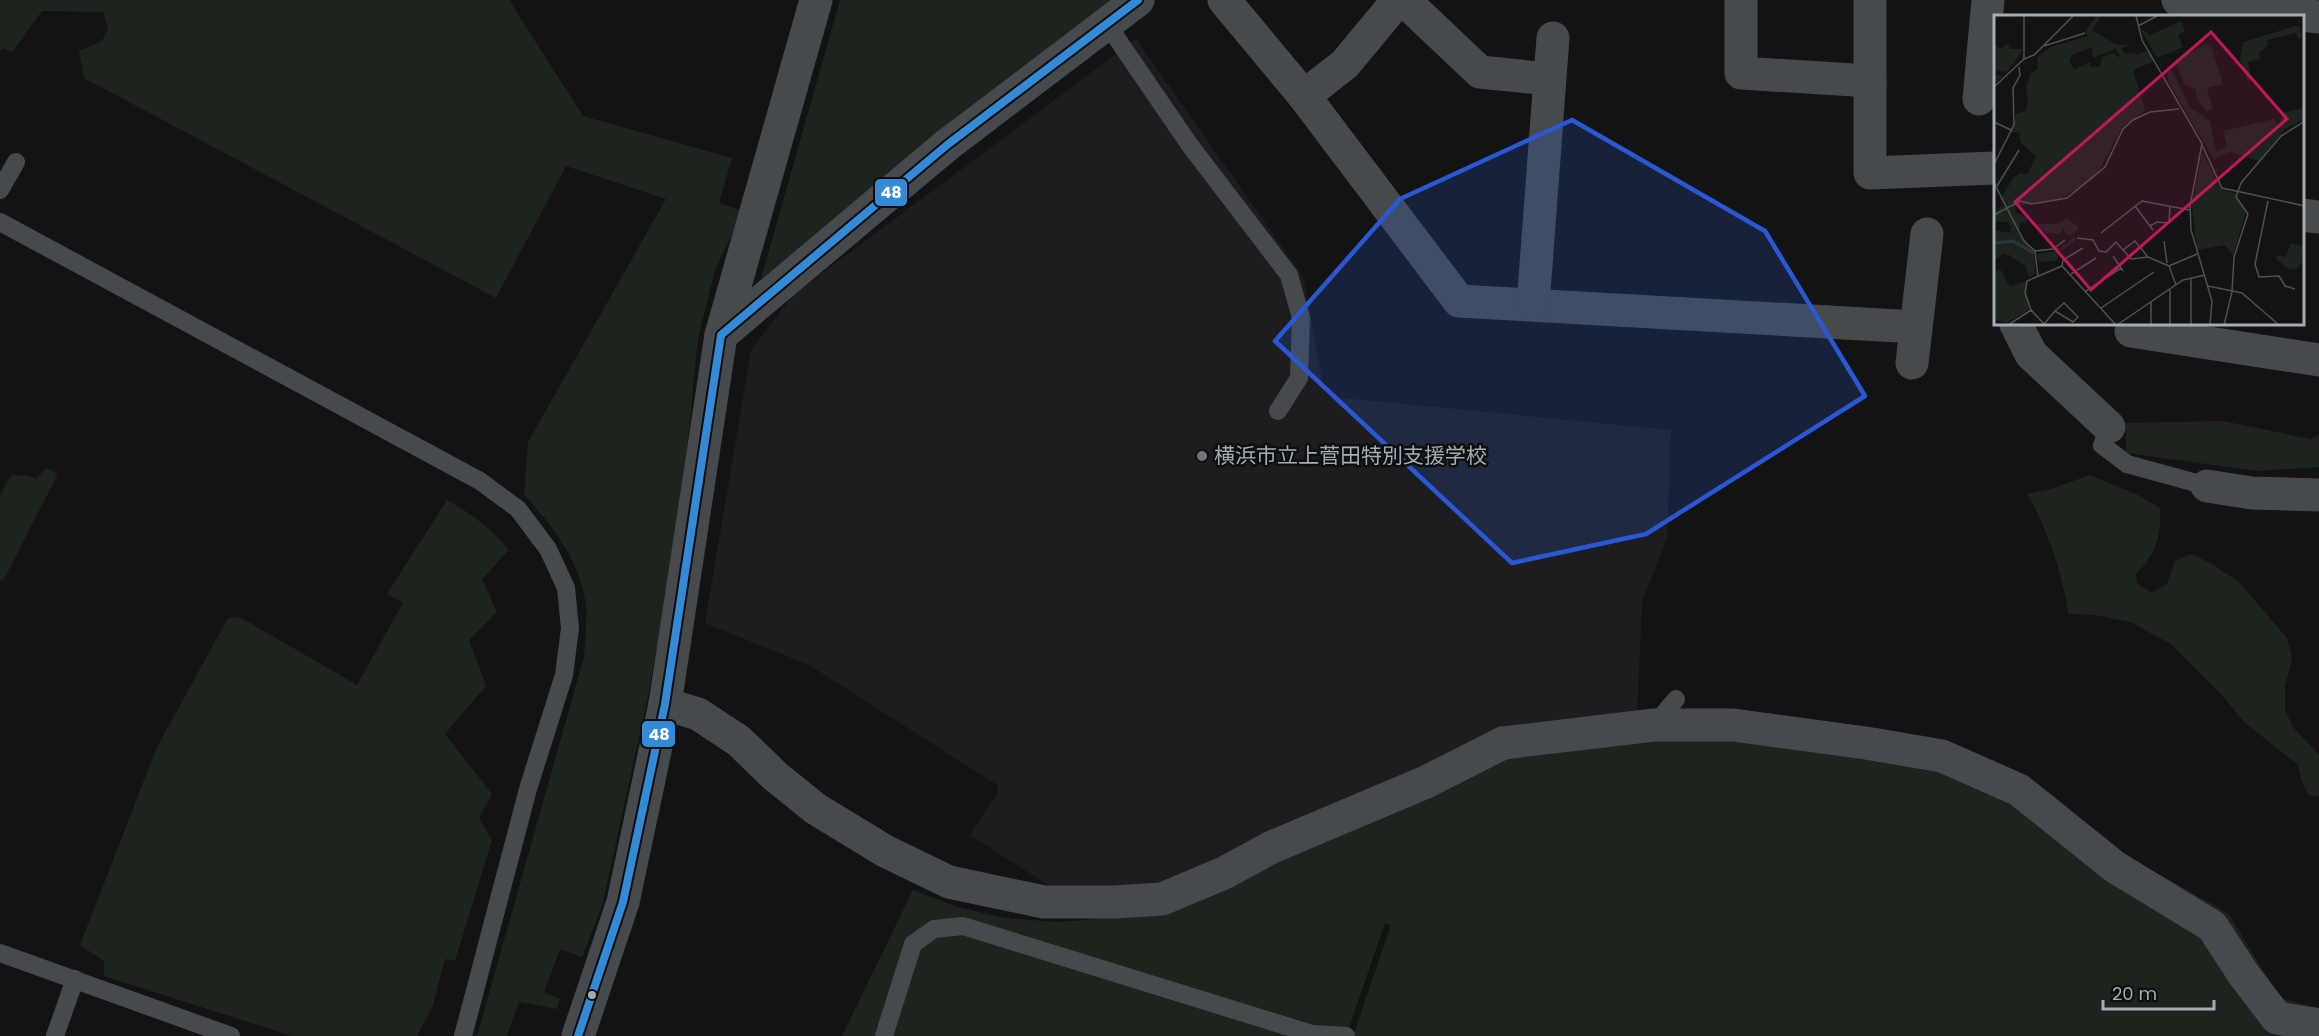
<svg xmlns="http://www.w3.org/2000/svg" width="2319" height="1036" viewBox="0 0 2319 1036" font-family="Poppins,'Noto Sans JP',sans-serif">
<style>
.built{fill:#1d1d1f}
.green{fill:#1d241d}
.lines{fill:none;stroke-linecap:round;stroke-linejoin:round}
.service{stroke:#474a4c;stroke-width:18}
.minor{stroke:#474a4c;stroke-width:33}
.bus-1-casing{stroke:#0e0e0f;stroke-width:12}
.bus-1{stroke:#338bd7;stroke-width:8}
.marked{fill:#2a58d4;fill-opacity:0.2;stroke:#2a58d4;stroke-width:4.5;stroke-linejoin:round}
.poi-dot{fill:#71777c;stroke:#0e0e0f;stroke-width:2}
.bus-dot{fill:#a4adb5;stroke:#0e0e0f;stroke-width:2}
.labels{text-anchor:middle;stroke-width:5;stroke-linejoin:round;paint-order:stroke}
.poi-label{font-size:21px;fill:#a4adb5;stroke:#0e0e0f;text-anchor:start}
.inset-river{fill:none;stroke:#2a3639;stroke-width:3}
.inset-road{fill:none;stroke:#4d5154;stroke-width:1.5}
.view{fill:#c2185b;fill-opacity:0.15;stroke:#c2185b;stroke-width:3}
.inset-edge{fill:none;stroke:#a4adb5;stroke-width:3}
.line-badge{stroke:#0e0e0f;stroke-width:2}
.badge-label{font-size:16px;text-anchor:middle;font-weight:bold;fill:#fff}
</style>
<rect width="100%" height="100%" fill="#131313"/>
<polygon class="built" points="1136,39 1303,276 1324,388 1333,397 1671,430 1667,538 1642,602 1637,719 1262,842 1147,887 1057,891 970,835 998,792 997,785 809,665 705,623 751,350 794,294"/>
<g class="green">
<path d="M0 0H509L583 116 732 158 719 203 743 211 715 270 698 338 680 520 648 696 603 903 582 957 560 949 544 992 560 999 557 1009 519 1002 507 1036H477L584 657C585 640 587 623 586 606 582 564 552 524 524 495L528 442 666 199 566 166 496 298 84 78 79 51 102 41 108 29 103 12 42 11 12 52 2 48 0 51Z"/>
<polygon points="840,0 1115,0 999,89 761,279"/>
<polygon points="2223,421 2311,439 2319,435 2319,467 2257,471 2126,453 2126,423"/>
<polygon points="46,468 58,474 3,581 0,580 0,495 11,475 29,476 36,479"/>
<path d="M2090 475 2140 496 2160 508C2162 535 2155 556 2136 574L2137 583 2151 593 2167 584 2175 561 2191 554 2210 563 2239 582 2287 638 2292 658 2285 687V710L2293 727 2319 755V796L2308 795 2301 779 2298 765 2245 723 2221 694 2171 644 2130 622 2094 615 2068 614C2064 578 2046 525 2027 494L2051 489Z"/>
<path d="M447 500C472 514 491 528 509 550L482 579 497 612 469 640 486 686 445 734 492 794 479 818 492 840 455 961 445 959 432 1008 417 1036H292L104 976V961L80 945 157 747 228 618 240 617 357 685 403 603 387 594Z"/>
<polygon points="1639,731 1941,762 2119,852 2228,913 2280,998 2319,1008 2319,1036 1353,1036 1391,925 1385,923 1346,1036 842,1036 913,890 957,907 1005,918 1058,922 1150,915 1238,884 1307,844 1505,749"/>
</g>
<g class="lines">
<g class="service">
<polyline points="1107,24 1189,144 1289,275 1301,318 1299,378 1278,411"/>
<polyline points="0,190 16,162"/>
<polyline points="0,222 480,481 518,509 548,549 566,588 570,628 564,675 528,789 463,1036"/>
<polyline points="2109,427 2102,445 2127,464 2207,486"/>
<polyline points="1654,725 1676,699"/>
<polyline points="0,953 231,1036"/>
<polyline points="55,1036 75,979"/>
<polyline points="884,1036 913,944 934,929 963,926 1312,1034 1346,1036"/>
</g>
<g class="minor">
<polyline points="1224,0 1304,96 1459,301 1916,327"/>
<polyline points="1404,0 1480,72 1549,79"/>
<polyline points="1741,0 1741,73 1870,81"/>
<polyline points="1870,0 1870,173 1995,168"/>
<polyline points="2178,0 2319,17"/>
<polyline points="1304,96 1345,64 1398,0"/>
<polyline points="1979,99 1988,0"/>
<polyline points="2302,215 2319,217"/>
<polyline points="1533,305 1553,38"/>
<polyline points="2016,324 2031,354 2109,427"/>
<polyline points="2131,331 2319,360"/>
<polyline points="721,335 816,0"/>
<polyline points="1912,363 1927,234"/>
<polyline points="2207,486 2252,493 2319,495"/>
<polyline points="665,704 698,714 739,741 775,776 816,809 885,851 949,882 1044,902 1115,902 1162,899 1224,873 1272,847 1426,782 1503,743 1654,725 1733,725 1866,743 1942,756 2019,790 2115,867 2212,926 2244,975 2277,1018 2319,1025"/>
<polyline points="578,1036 623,902 665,704 721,335 947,145 1138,0"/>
</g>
<g class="bus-1-casing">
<polyline id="bus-1" points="578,1036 623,902 665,704 721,335 947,145 1138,0"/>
</g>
<use href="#bus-1" class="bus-1"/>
</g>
<path class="marked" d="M1572 120 1765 231 1865 396 1646 534 1512 563 1275 341 1400 199Z"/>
<circle class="poi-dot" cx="1202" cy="456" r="6"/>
<circle class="bus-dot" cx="592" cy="995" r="5"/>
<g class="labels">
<g class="poi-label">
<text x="1214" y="463">横浜市立上菅田特別支援学校</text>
</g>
</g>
<g transform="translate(1994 15)">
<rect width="310" height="310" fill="#131313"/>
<path d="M102 1H107L98 15 123 30 138 29 127 33 131 39 140 38 141 33V40L154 36 161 46 139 55 151 96 129 111 101 163 64 185 21 191 22 197 33 203 32 208 27 207 25 216 40 237 41 259 35 262 31 251 15 240 9 239 0 246V218L2 215 15 218 17 212 13 207 0 206V198L9 190 7 183 20 162 26 158 33 160 42 142 26 126V118L17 117 22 99 31 96 34 89 32 72 37 58 44 54 43 42 57 32 94 21 91 17ZM98 32 99 43 121 34 128 44 119 38 108 42 106 52H97L96 47 80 55 75 46 78 40ZM187 6 191 16 184 20 189 32 163 43 146 13 156 20ZM301 11H305L308 23H304L302 18 273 25 274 30 265 38 266 44 254 47 257 65 254 68 246 43 249 27ZM13 29 17 34H28L27 38 13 57 3 55 2 60 9 61 0 69V30L8 34ZM213 29 217 30 229 69 213 73 219 95 212 96 202 82V75L190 69 181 45ZM173 51H176L196 92 216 106 222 136 233 132 229 116 280 104 284 111 289 98 310 93V104L291 114 265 146 235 137 220 145 174 66ZM208 137 228 175 242 179 252 196 239 240 231 230 203 235 198 191ZM73 204 85 212 81 218 73 220 69 212 67 219 53 218 38 209H62ZM80 222 82 225 66 237 62 246 45 247 43 239 62 236ZM297 228 310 232 311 243 304 253 296 255 282 244 284 240 291 242ZM6 254 16 272 32 266 35 294 13 308 0 304V257Z" fill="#1d241d" fill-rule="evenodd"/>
<path class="inset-river" d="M0 228 19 226 40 238"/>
<path class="inset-road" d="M142 1 148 25 208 129 196 191 197 215 218 286 216 310M144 11 163 1M50 31 91 18M30 44 40 40 79 1M0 72 30 44V1M0 107 17 115M208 130 228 173 311 191M0 149 20 110 19 73 26 60 25 52M0 168 30 226 41 236M3 171 25 135M274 186 261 249 265 262 285 261 291 271 301 274M141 191 159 215M0 200 26 186 38 189 73 183 111 152 129 114 139 105 156 97 185 94M156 211 163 207 175 208 176 192M107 218 148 186 196 195M83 223 99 225 105 236 112 237 122 227 137 244 154 242 175 251M170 226 173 248M129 235 141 226 154 242M119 241 129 256M68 251 69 245 89 233M77 259 102 243M44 262 41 236 59 234 71 225M182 270 175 251 203 239M214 271 248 278 285 310M92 276 127 253M157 287V310M107 293 160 257M37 295 31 278 33 266 68 251 122 310M50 309 61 296 70 288 84 302 79 307 61 296M14 310 37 295 51 310M123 310 189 265 211 260M176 310V275M197 310V263M230 310 238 277 240 242 254 199 242 182 247 168 287 121 311 106"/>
<path class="view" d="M217 17 293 104 97 275 21 187Z"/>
<rect width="310" height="310" class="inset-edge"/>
</g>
<g class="line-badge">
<rect x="874" y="178" width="34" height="29" rx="6" fill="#338bd7"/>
<rect x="641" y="720" width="35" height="28" rx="6" fill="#338bd7"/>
</g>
<g class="badge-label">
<text x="891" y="198">48</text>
<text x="659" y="740">48</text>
</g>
<path d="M2103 1000v9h111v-9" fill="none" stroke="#a4adb5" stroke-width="3"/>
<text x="2112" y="1000" font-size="18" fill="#a4adb5" stroke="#0e0e0f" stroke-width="4.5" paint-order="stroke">20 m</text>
</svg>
